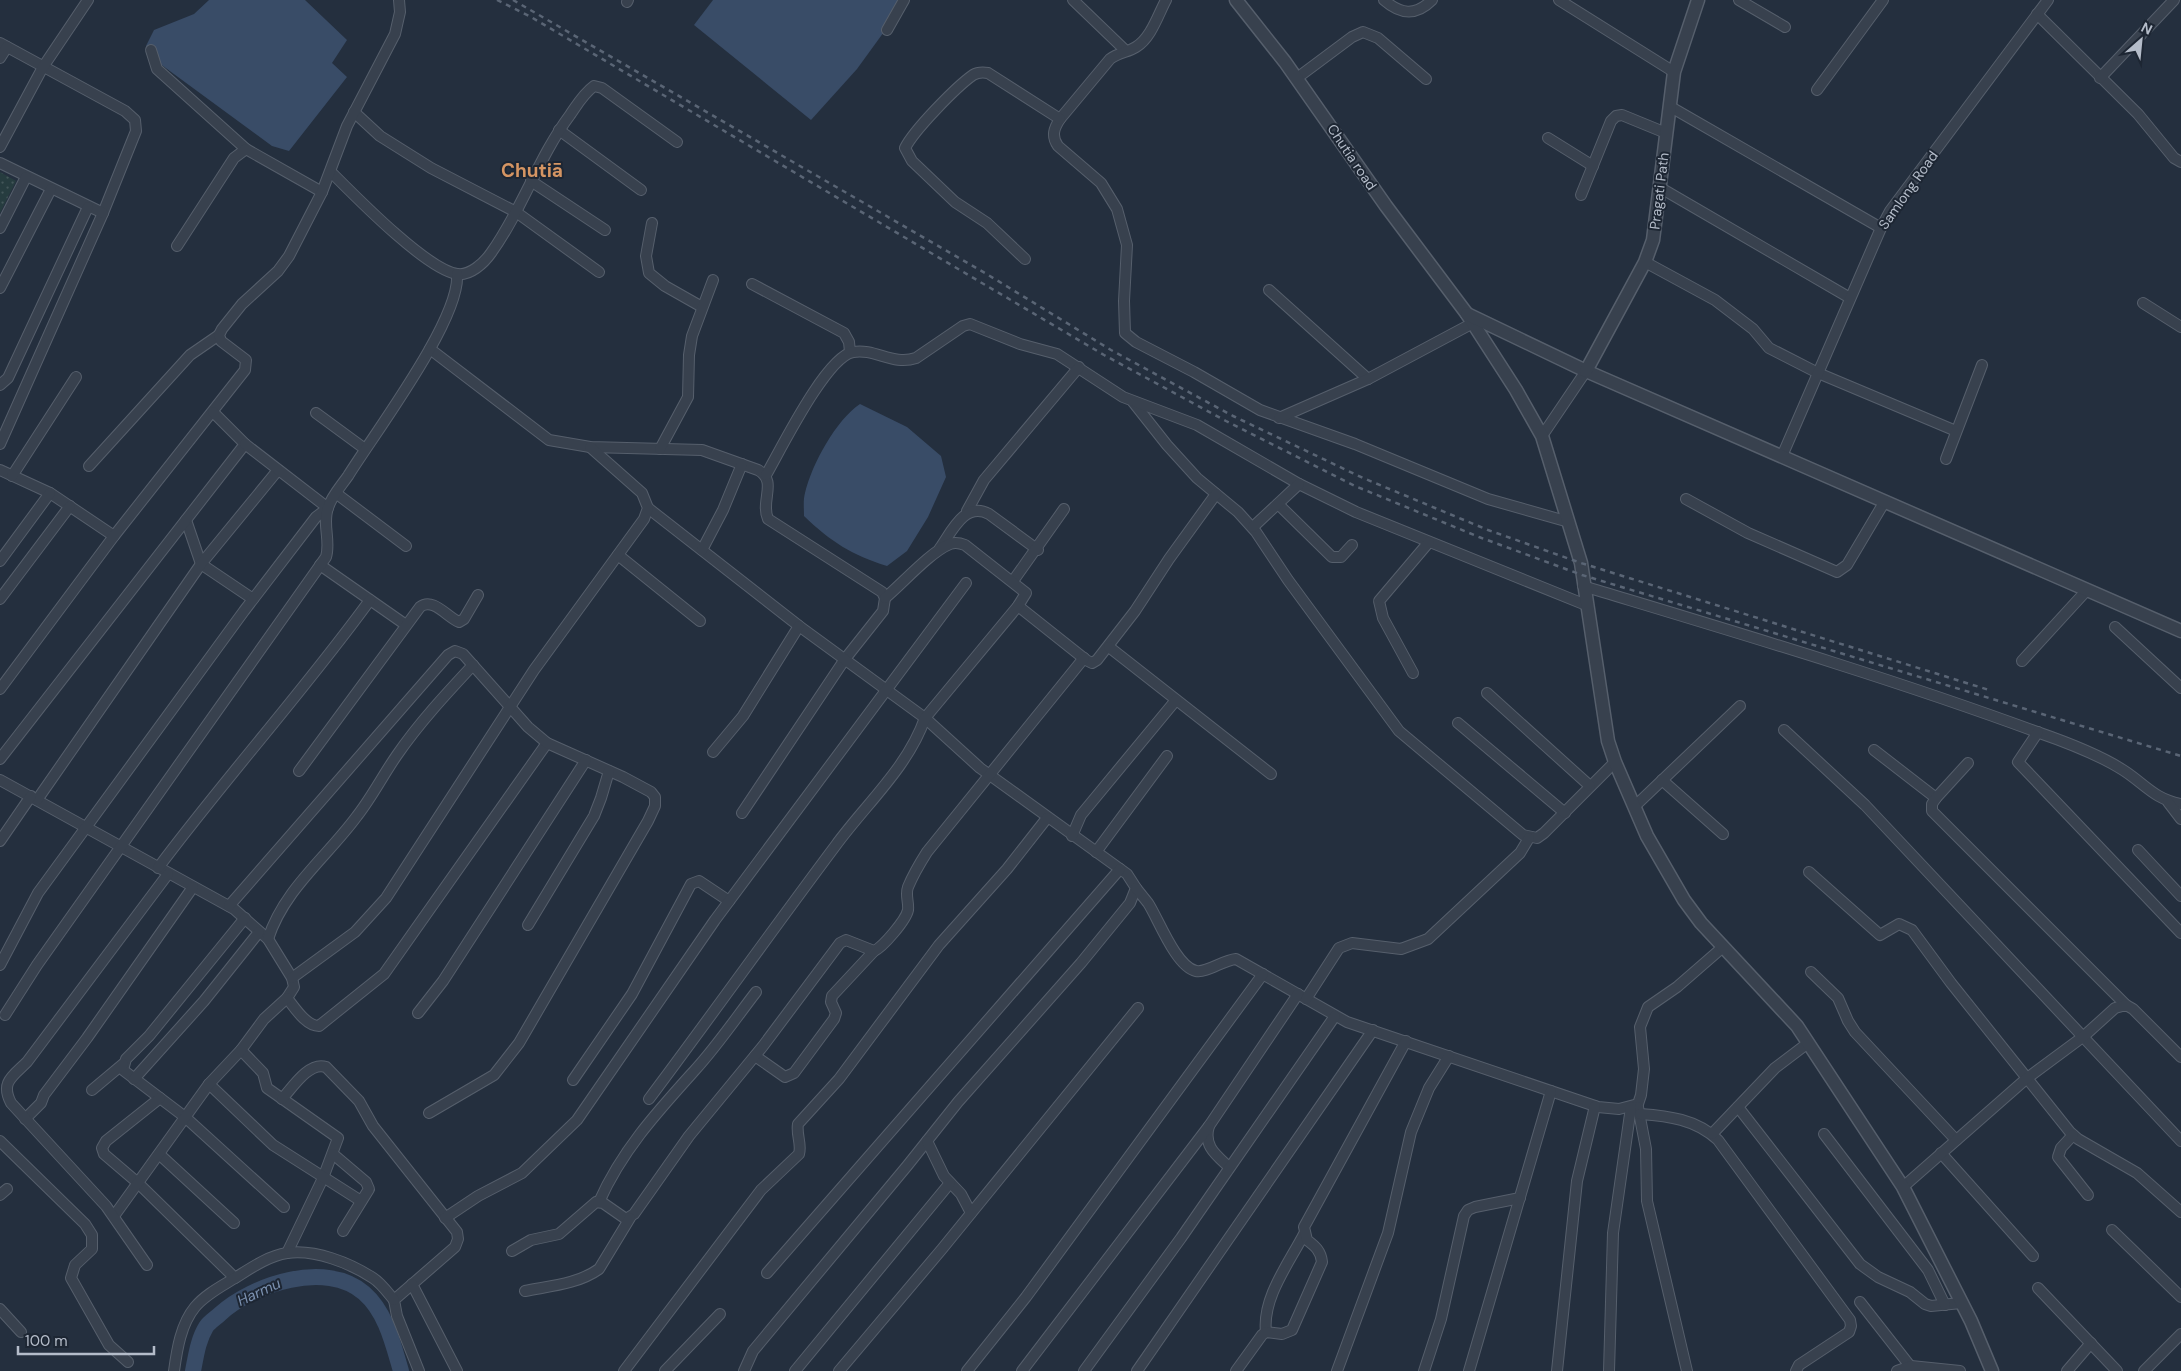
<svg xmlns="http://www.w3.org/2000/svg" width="2181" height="1371" viewBox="0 0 2181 1371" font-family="'DM Sans',sans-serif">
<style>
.park{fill:url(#park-dots)}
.water{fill:#394c67}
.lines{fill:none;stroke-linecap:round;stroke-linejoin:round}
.river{stroke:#394c67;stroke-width:16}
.minor-casing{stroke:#565f6c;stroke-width:12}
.tertiary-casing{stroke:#565f6c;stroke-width:15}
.minor{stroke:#38414e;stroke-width:10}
.tertiary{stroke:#38414e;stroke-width:12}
.rail{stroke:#5a6575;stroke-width:2.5;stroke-dasharray:5 5;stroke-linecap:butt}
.labels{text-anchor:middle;stroke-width:4;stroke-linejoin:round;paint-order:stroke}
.street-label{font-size:14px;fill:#b4bcc9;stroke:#1d2633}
.water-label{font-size:15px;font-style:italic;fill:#7c92b1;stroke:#1d2633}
.district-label{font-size:19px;font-weight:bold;fill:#d59563;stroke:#1d2633}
</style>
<defs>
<pattern id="park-dots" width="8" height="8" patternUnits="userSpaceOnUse" patternTransform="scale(1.25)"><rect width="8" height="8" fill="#263c3f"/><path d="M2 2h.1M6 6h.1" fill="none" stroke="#435659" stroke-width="1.8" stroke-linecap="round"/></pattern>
</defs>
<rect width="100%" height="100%" fill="#242f3e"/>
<polygon class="park" points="0,172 16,181 0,213"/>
<g class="water">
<polygon points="209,0 305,0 347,40 332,63 347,77 289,151 272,146 148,55 146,46 154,30 194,14"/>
<polygon points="713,0 902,0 902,7 857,69 811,120 694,25"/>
<path d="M860 404 907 427 941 456 946 477 928 517 907 551 887 566C852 555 831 542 804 516 804 509 803 500 805 493 812 464 836 420 860 404Z"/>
</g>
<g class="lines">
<path class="river" d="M193 1371C196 1356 198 1340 206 1327 209 1322 216 1318 220 1314 253 1284 326 1260 364 1293 386 1312 393 1344 401 1371"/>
<g class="minor-casing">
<g id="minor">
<polyline points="1073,0 1125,50"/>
<path d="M1166 0C1158 15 1151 38 1136 47 1128 52 1118 53 1110 59L1060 119C1054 128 1051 136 1058 146L1101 183 1117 209 1127 245 1124 301 1125 333 1136 342 1194 372 1260 410 1355 444 1488 499 1569 522"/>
<path d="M1384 0C1400 14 1415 17 1432 0"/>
<polyline points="1559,0 1674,72"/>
<polyline points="1739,0 1785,27"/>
<polyline points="627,2 628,0"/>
<polyline points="2037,14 2138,114 2174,158 2181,162"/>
<polyline points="887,30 904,0"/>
<polyline points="0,43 125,111 135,120 136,131 103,213 0,444"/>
<polyline points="151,50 157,69 246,149"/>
<polyline points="0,58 7,47"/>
<polyline points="1297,78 1352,37 1363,32 1378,38 1426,79"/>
<polyline points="2100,78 2174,0"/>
<polyline points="1817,90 1883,0"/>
<polyline points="1669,106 1881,228"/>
<polyline points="354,112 380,136 431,168 516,212 599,272"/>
<polyline points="559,130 641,190"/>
<polyline points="1548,138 1593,166"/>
<polyline points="0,147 43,67 88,0"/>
<polyline points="0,163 103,213"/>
<path d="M331 172C355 196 426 269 457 274 470 276 484 263 491 253 522 210 538 158 570 115 577 105 583 94 594 86L602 88 677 142"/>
<polyline points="531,181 605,230"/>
<polyline points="1659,187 1850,298"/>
<polyline points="1581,195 1611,121 1616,116 1622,115 1666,133"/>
<polyline points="652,223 646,256 649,273 665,286 702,307"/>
<polyline points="0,228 26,177"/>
<polyline points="177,246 234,158 246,149 322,192"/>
<path d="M1025 259 987 223 955 202 912 161 905 148C914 130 956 87 973 75 978 72 982 72 988 73L1060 119"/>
<polyline points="1645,262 1715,300 1753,329 1769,348 1818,373 1956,431"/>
<polyline points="752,284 844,333 849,342 850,352"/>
<polyline points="0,288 51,189"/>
<polyline points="1269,290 1368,379"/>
<polyline points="2143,303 2181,327"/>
<path d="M430 349 549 440 590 447 702 450 758 470C778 481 760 501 768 519L882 592 885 598 883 611 845 659 742 813"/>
<polyline points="0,385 8,378 88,207"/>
<polyline points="1133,402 1167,445 1197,478 1238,512 1256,532 1288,580 1399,731 1523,835 1537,838 1544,833 1615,762"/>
<polyline points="316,413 365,449"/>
<polyline points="1279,418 1368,379 1473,323"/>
<polyline points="1542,436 1586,371"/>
<polyline points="660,449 688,397 689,355 692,336 713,280"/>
<polyline points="1782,456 1881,228 1890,211 2048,0"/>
<polyline points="1946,459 1982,365"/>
<polyline points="89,466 190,355 219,335"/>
<polyline points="0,470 50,493 114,536"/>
<path d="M766 475C781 449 826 357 853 352 875 348 893 366 916 358L963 326 970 324 1020 344 1057 354 1123 397 1197 425 1299 484 1356 512 1586 605"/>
<polyline points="12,476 76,377"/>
<polyline points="337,494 406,546"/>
<polyline points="1686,499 1748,533 1837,572 1847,565 1885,501"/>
<polyline points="1278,504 1332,557 1341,557 1352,545"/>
<polyline points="648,508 799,626 925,718 980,768 1127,874 1136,888 1130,903 1081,963 958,1102 907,1166 753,1351 744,1371"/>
<polyline points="967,511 984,480 1079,367"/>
<polyline points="186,520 201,564 253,599"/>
<polyline points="1253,527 1299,484"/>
<path d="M940 548C952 531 965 501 989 514L1038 550"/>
<polyline points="702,550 723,510 742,464"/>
<polyline points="618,555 700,621"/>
<polyline points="0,561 50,493"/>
<polyline points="320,565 406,625"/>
<polyline points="1013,581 1064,509"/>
<path d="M1583 586C1735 632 1888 677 2037 732 2066 742 2098 754 2123 770 2145 784 2154 799 2181 804"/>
<polyline points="0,599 70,506"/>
<polyline points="1018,606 1086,660 1092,663 1097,660 1135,611 1169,559 1216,494"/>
<polyline points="2115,627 2181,688"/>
<polyline points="1109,647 1271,774"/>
<polyline points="2022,661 2087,590"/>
<polyline points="1413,673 1383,618 1379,601 1429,542"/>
<polyline points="0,689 114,536 245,370 246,360 221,341 219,335 222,329 242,304 278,271 289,256 322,192 347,126 395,34 400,12 399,0"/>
<polyline points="1487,693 1590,786"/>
<polyline points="1458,723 1565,813"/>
<polyline points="1784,730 1865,805 2181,1141"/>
<polyline points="2038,732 2018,762 2181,933"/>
<polyline points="1874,750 1936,798"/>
<polyline points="713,752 743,716 799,626"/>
<polyline points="0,759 245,444 213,412"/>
<polyline points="1968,763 1936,798 1932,804 1932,811 2126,1005"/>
<path d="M299 771 420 607C433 597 447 617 459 622L464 619 478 595"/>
<path d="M0 780 234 909 268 939 292 978 294 987 287 998C295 1008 306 1026 319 1026L384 974 547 743"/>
<polyline points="1662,780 1723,834"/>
<polyline points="37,800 201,564 278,470"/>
<polyline points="2168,802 2181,819"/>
<polyline points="1634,807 1740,706"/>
<polyline points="1072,836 1081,815 1176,700"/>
<polyline points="0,841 31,796"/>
<polyline points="2138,850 2181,896"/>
<polyline points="1096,852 1167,756"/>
<path d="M158 868C226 777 303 692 370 600"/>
<polyline points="1809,872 1880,935 1899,924 1912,930 1951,983 2070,1132 2078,1139 2137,1173 2181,1212"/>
<path d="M1136 888C1140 893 1144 898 1148 903 1158 918 1176 967 1196 971 1207 973 1223 960 1236 959L1347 1022 1598 1107 1619 1109 1638 1104 1641 1095 1644 1069 1640 1027 1648 1007 1677 987 1723 947"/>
<polyline points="229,906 448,655 455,651 463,654 528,727 547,743 623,777 651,792 655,797 655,806 648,821 519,1043 494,1075 429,1113"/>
<polyline points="245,918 149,1036 126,1059 123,1070 185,1117 284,1207"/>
<polyline points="528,925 594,816 601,798 609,771"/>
<path d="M268 939C284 889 327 857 357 816 372 797 383 775 397 755 419 723 446 694 473 665"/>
<polyline points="0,965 38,893 244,611 316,517 328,508 245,444"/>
<polyline points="1811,972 1838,998 1848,1021 1855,1032 1956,1140"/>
<polyline points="292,978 355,932 386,898 534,670 644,519 648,508 642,493 590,447"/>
<polyline points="1306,999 1339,948 1352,943 1401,949 1428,939 1520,853 1529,838"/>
<polyline points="418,1013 443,981 586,760"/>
<path d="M5 1015 37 965 326 557C331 541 322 524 328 508 331 497 341 486 348 476 374 434 461 319 457 274"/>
<polyline points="241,1050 263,1073 267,1088 338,1138 323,1178 287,1253"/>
<polyline points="755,1056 785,1077 794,1073 834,1019 836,1013 831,1002 832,996 874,951"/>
<polyline points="134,1079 204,1001 259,932"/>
<polyline points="573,1080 632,994 691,884 699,881 729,901"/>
<polyline points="209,1084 273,1145 361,1201"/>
<polyline points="92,1090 123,1064"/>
<polyline points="160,1098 106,1141 102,1148 104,1154 138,1183 235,1278"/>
<path d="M282 1099C292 1088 309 1061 326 1067L359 1101 373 1126 457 1232 458 1239 455 1247 394 1300 397 1316 419 1371"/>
<path d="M649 1099C712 1015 773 929 836 845 866 804 908 767 925 718L1018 606 1026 593 965 545C960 543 955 542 950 544 930 552 902 584 885 598"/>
<polyline points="1638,1107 1646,1149 1647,1201 1687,1371"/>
<polyline points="1738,1107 1860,1264 1878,1277 1910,1292 1925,1304 1931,1306 1961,1303"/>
<path d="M1640 1114C1668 1116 1696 1119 1718 1140L1850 1320 1851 1326 1849 1332 1799 1365 1796 1371"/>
<polyline points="25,1119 41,1103 44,1095 87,1038 193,887"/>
<polyline points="1712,1134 1775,1068 1808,1043"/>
<polyline points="1824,1134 1928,1270 1945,1305"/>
<polyline points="2073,1135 2061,1148 2058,1157 2088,1195"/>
<polyline points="0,1141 85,1224 92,1235 92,1249 75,1265 71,1278 109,1345 128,1362"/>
<polyline points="927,1141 944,1176 961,1194 971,1213"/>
<polyline points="1941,1153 2033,1256"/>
<polyline points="159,1154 234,1223"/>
<polyline points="333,1154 366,1182 369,1189 343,1231"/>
<path d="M1229 1167C1216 1155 1203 1146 1209 1126L1298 994"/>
<polyline points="1903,1187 2026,1079 2084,1036 2115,1008 2126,1005 2133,1009 2181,1057"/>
<polyline points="0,1195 7,1189"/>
<path d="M599 1202C622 1150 658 1111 695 1070 717 1046 736 1018 756 992"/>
<polyline points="114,1216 209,1084 241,1050 264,1019 287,998"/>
<polyline points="445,1218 478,1196 522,1173 577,1120 715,920 966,583"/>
<polyline points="2112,1230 2181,1297"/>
<path d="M512 1251 531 1240 559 1234 596 1202 603 1203 626 1219 634 1214 689 1136 763 1046 840 943 846 940 874 951C883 947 906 920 908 910 909 902 905 895 908 887 913 875 920 863 927 852L1084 658"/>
<path d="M147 1265 106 1206 11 1103C0 1082 13 1076 27 1062L168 874"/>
<polyline points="767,1273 1120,869"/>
<polyline points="412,1284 457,1371"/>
<polyline points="2038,1288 2117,1371"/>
<path d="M525 1291C550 1286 578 1284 599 1269L630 1218"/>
<polyline points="1860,1302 1914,1371"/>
<polyline points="0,1309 21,1332"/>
<path d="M1266 1332C1262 1298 1289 1263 1304 1234"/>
<path d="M174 1371C177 1349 181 1324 195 1307 206 1294 222 1286 235 1278 251 1268 268 1256 287 1253 315 1249 350 1263 373 1278 381 1283 388 1293 394 1300"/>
<path d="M624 1371 761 1190 799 1154C802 1144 796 1135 798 1124L839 1079 939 945 1007 869 1047 818"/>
<polyline points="665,1371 720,1314"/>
<polyline points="795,1371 950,1183"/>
<polyline points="839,1371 942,1249 1138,1008"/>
<polyline points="967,1371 1026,1297 1263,974"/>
<polyline points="1022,1371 1209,1126"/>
<polyline points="1084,1371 1181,1238 1335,1016"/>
<polyline points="1137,1371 1373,1030"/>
<path d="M1236 1371 1262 1335 1266 1332 1282 1334 1292 1330 1322 1262C1321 1251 1315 1246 1307 1240L1304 1227 1406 1041"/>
<polyline points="1337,1371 1388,1233 1411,1132 1429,1088 1449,1056"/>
<polyline points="1424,1371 1441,1319 1464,1216 1468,1210 1475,1207 1520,1198"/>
<polyline points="1469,1371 1551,1091"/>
<polyline points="1557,1371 1577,1181 1595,1106"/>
<polyline points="1609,1371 1613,1233 1631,1107"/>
<polyline points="1897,1371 1911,1366 1960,1371"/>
<polyline points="2067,1371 2091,1343"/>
<polyline points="2144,1371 2181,1334"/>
</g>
</g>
<g class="tertiary-casing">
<g id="tertiary">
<polyline points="1236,0 1285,62 1386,206 1467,314 1516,390 1542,436 1581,563 1608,741 1615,762 1647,836 1684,900 1701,923 1797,1026 1903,1187 1971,1321 1992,1371"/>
<polyline points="1467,314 1586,371 2181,631"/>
<polyline points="1586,371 1645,262 1653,240 1674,72 1698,0"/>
</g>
</g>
<use href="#minor" class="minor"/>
<use href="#tertiary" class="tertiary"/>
<g class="rail">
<polyline points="497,0 531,17 1104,355 1226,421 1355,486 1479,537 1582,575 2181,756"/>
<polyline points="513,0 985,273 1111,350 1233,416 1363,478 1488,530 1581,563 1989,690"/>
</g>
</g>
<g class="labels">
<g class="street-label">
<text transform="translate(1352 157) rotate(56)" y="5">Chutia road</text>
<text transform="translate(1908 190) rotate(-55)" y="5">Samlong Road</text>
<text transform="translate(1659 191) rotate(-83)" y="5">Pragati Path</text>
</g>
<g class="water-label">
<text transform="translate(259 1292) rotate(-25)" y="5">Harmu</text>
</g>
<g class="district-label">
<text x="532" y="177">Chutiā</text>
</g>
</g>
<g transform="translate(2141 40) rotate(27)" stroke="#1d2633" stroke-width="4" paint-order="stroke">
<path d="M0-4L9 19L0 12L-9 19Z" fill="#b4bcc9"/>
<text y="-8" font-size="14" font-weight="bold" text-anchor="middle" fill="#b4bcc9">N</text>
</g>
<path d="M18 1346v8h136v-8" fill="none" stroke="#b4bcc9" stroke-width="2.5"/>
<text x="25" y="1346" font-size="15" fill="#b4bcc9" stroke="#1d2633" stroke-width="4" paint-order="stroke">100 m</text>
</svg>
